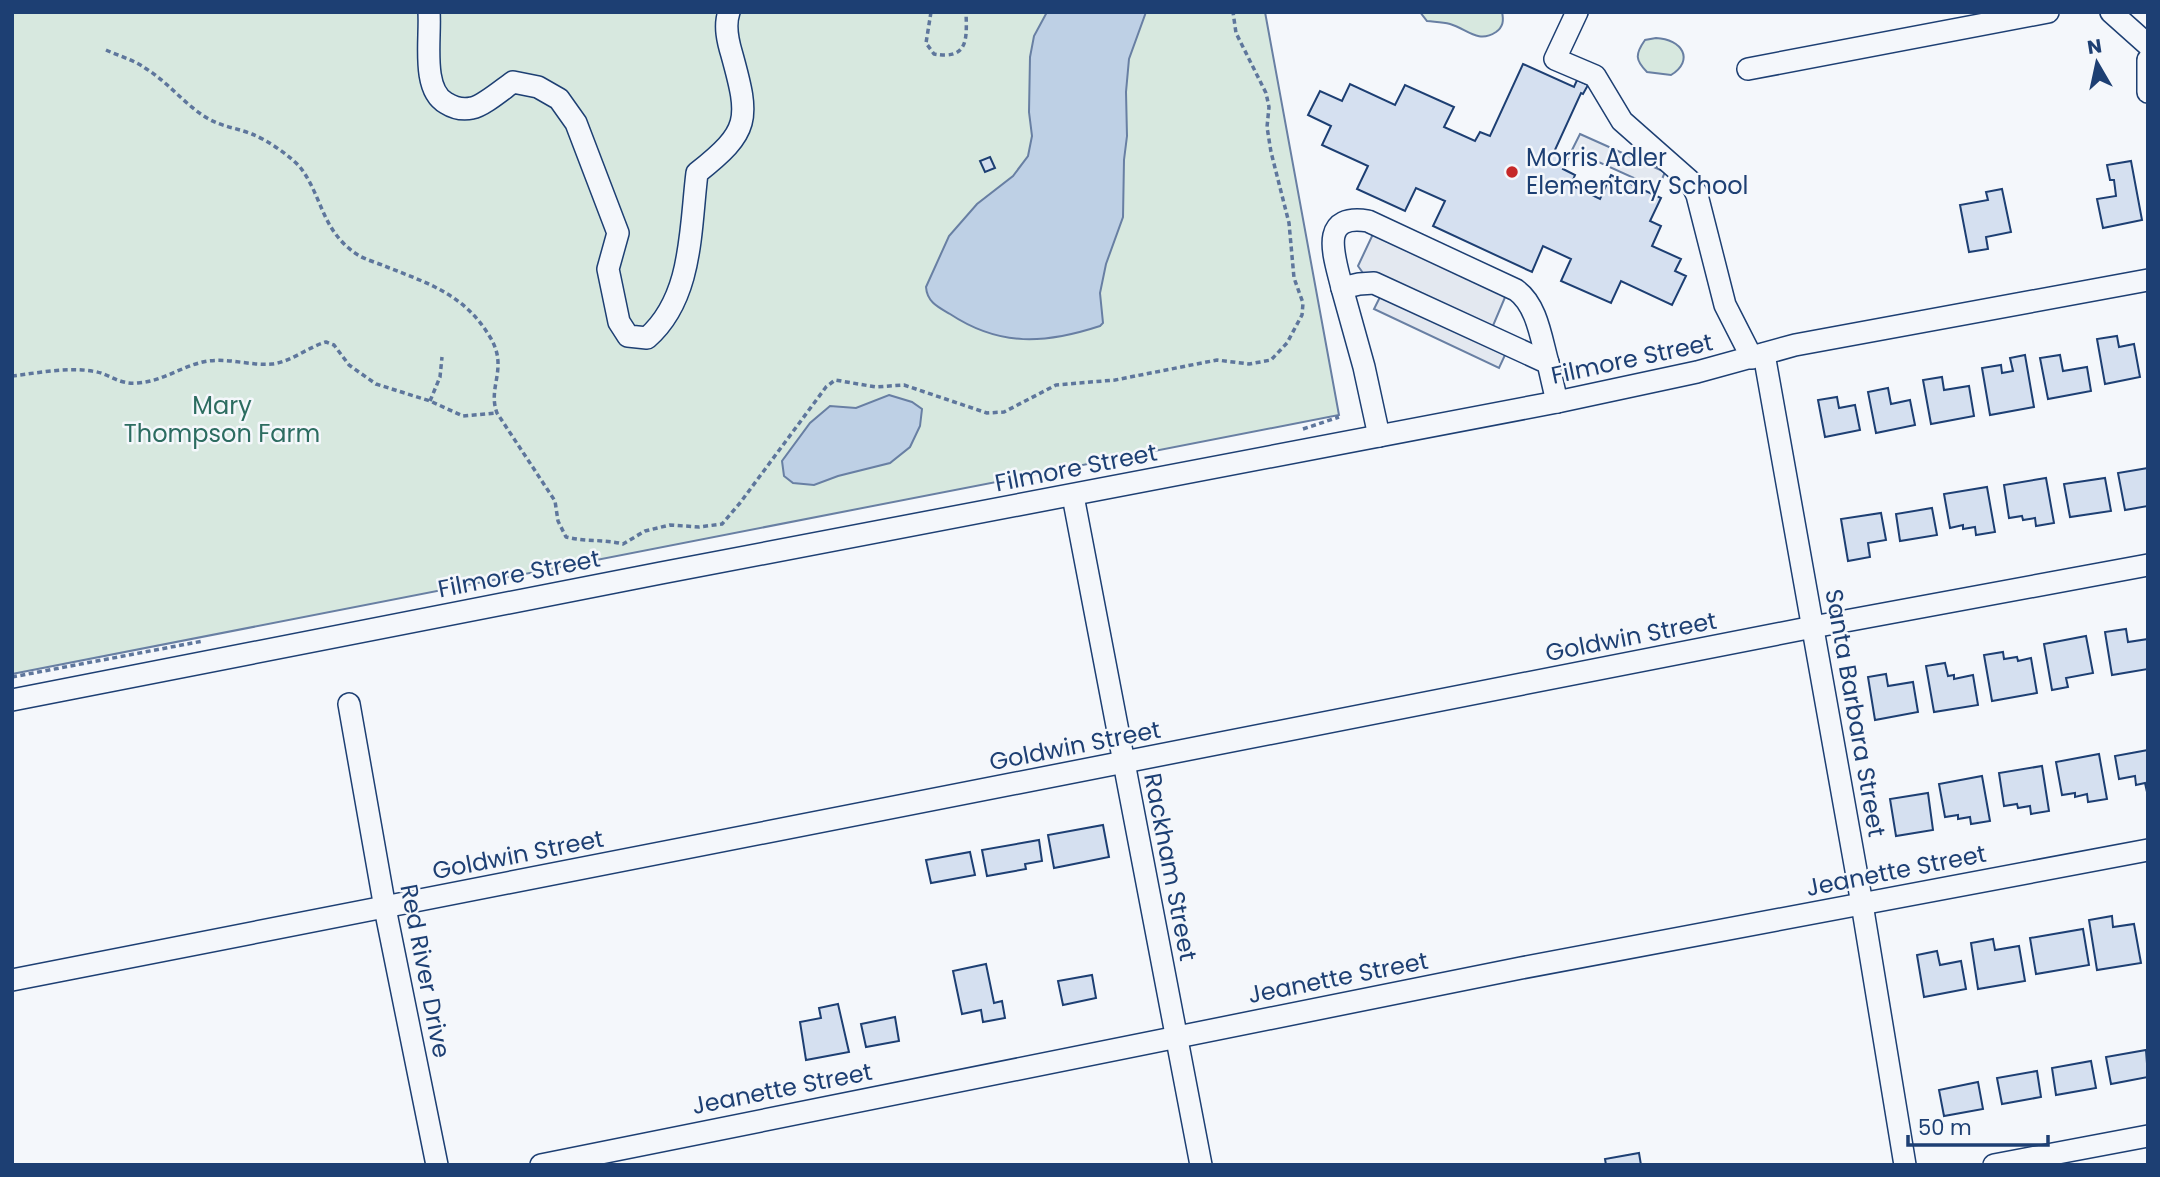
<svg xmlns="http://www.w3.org/2000/svg" width="2160" height="1177" viewBox="0 0 2160 1177" font-family="Poppins,sans-serif">
<style>
.green{fill:#d7e8df;stroke:#687fa3;stroke-width:2}
.parking{fill:#e3e8f0;stroke:#687fa3;stroke-width:2}
.water{fill:#bed0e5;stroke:#687fa3;stroke-width:2}
.building{fill:#d5e0f0;stroke:#1d3f73;stroke-width:2}
.lines{fill:none;stroke-linecap:round;stroke-linejoin:round}
.minor-casing{stroke:#1d3f73;stroke-width:24}
.path{stroke:#5e769c;stroke-width:3.5;stroke-dasharray:5 3.5;stroke-linecap:butt}
.minor{stroke:#f4f7fb;stroke-width:21}
.poi-dot{fill:#c62828;stroke:#f4f7fb;stroke-width:2.5}
.labels{text-anchor:middle;stroke-width:5;stroke-linejoin:round;paint-order:stroke}
.poi-label{font-size:24px;fill:#1d3f73;stroke:#f4f7fb;text-anchor:start}
.street-label{font-size:24px;fill:#1d3f73;stroke:#f4f7fb}
.park-label{font-size:24px;fill:#2c6c60;stroke:#f4f7fb}
</style>
<rect width="100%" height="100%" fill="#f4f7fb"/>
<g class="green">
<polygon points="12,12 1265,12 1339,415 12,674"/>
<path d="M1420 12H1502C1504 21 1503 27 1496 32 1478 44 1467 29 1450 24 1442 22 1435 22 1427 21Z"/>
<path d="M1656 38C1682 39 1695 60 1671 75L1647 72C1635 60 1635 54 1645 40Z"/>
</g>
<g class="parking">
<polygon points="1580,134 1665,172 1658,189 1572,150"/>
<polygon points="1373,234 1506,295 1492,328 1505,355 1499,368 1374,309 1380,297 1358,266"/>
</g>
<g class="water">
<path d="M1047 12H1146L1129 59 1126 92 1127 136 1124 160 1123 217 1106 264 1100 293 1103 323 1100 326C1045 344 1000 347 950 314 938 307 927 302 926 287L949 236 977 204 1013 176 1028 156 1032 136 1029 112 1030 57 1034 36Z"/>
<polygon points="889,395 912,402 922,409 920,426 910,447 890,463 838,476 814,485 793,483 784,476 782,461 810,423 830,406 856,408"/>
</g>
<g class="building">
<polygon points="1523,64 1574,87 1577,80 1588,85 1583,94 1581,93 1554,152 1568,159 1563,169 1575,175 1571,185 1600,199 1611,175 1661,198 1650,221 1661,226 1652,246 1681,259 1675,271 1686,276 1672,305 1621,281 1611,303 1561,281 1571,259 1543,246 1532,272 1433,226 1445,201 1416,188 1405,211 1357,189 1368,166 1322,145 1331,126 1308,115 1320,91 1342,101 1350,84 1395,105 1405,85 1454,107 1444,127 1475,141 1480,132 1490,136"/>
<polygon points="990,157 995,168 985,172 980,161"/>
<polygon points="2131,161 2142,220 2103,228 2097,199 2116,196 2114,180 2110,180 2107,165"/>
<polygon points="2002,189 2011,232 1986,237 1988,249 1969,252 1960,205 1988,200 1986,192"/>
<polygon points="2117,336 2119,347 2134,344 2140,377 2105,384 2097,339"/>
<polygon points="2025,355 2034,407 1990,415 1982,368 2001,365 2002,373 2013,371 2010,358"/>
<polygon points="2060,355 2063,371 2087,367 2091,391 2048,399 2040,358"/>
<polygon points="1942,377 1944,390 1969,386 1974,416 1931,424 1923,380"/>
<polygon points="1888,388 1891,404 1910,400 1915,425 1876,433 1868,392"/>
<polygon points="1837,397 1839,408 1855,405 1860,430 1825,437 1818,400"/>
<polygon points="2148,468 2148,506 2125,510 2118,473"/>
<polygon points="2046,478 2054,523 2036,526 2035,518 2023,520 2022,516 2009,518 2004,485"/>
<polygon points="2105,478 2111,511 2070,517 2064,484"/>
<polygon points="1987,487 1995,532 1976,535 1975,527 1963,529 1963,525 1950,528 1944,494"/>
<polygon points="1932,508 1937,535 1900,541 1896,514"/>
<polygon points="1881,513 1886,540 1868,543 1870,557 1848,561 1841,519"/>
<polygon points="2126,629 2128,642 2148,639 2148,669 2112,675 2105,632"/>
<polygon points="2086,636 2093,673 2066,678 2068,687 2052,690 2044,644"/>
<polygon points="2003,652 2004,659 2017,657 2018,661 2031,658 2037,693 1992,701 1984,655"/>
<polygon points="1945,663 1948,676 1954,675 1954,679 1973,675 1978,705 1934,712 1926,666"/>
<polygon points="1886,674 1888,686 1913,682 1918,712 1875,720 1868,677"/>
<polygon points="2148,750 2148,792 2147,792 2145,783 2136,785 2135,776 2119,779 2115,756"/>
<polygon points="2099,754 2107,799 2088,802 2087,794 2075,797 2075,793 2062,795 2056,762"/>
<polygon points="2042,766 2049,811 2031,814 2030,806 2018,808 2017,804 2004,806 1999,773"/>
<polygon points="1982,776 1990,821 1971,824 1970,817 1958,819 1958,815 1945,817 1939,784"/>
<polygon points="1928,793 1933,830 1896,836 1890,799"/>
<polygon points="1103,825 1109,857 1054,868 1048,835"/>
<polygon points="1039,840 1042,861 1025,864 1026,869 987,876 982,850"/>
<polygon points="970,852 975,875 931,883 926,860"/>
<polygon points="2112,916 2113,927 2134,924 2141,963 2097,970 2089,920"/>
<polygon points="2083,929 2089,965 2036,974 2030,938"/>
<polygon points="1993,939 1995,950 2019,946 2025,981 1978,989 1971,943"/>
<polygon points="1937,951 1940,965 1961,961 1966,989 1924,997 1917,955"/>
<polygon points="986,964 994,1003 1002,1001 1005,1018 983,1022 981,1010 962,1014 953,971"/>
<polygon points="1092,975 1096,998 1063,1005 1058,981"/>
<polygon points="838,1004 849,1052 806,1060 800,1022 821,1018 819,1008"/>
<polygon points="895,1017 899,1041 866,1047 861,1024"/>
<polygon points="2146,1050 2148,1077 2111,1084 2106,1057"/>
<polygon points="2091,1061 2096,1088 2056,1095 2052,1068"/>
<polygon points="2037,1071 2041,1097 2002,1104 1997,1078"/>
<polygon points="1978,1082 1983,1109 1944,1116 1939,1090"/>
<polygon points="1639,1153 1641,1165 1606,1165 1605,1159"/>
</g>
<g class="lines">
<g class="minor-casing">
<g id="minor">
<path d="M429 12C431 38 421 89 446 103 454 108 463 110 472 108 483 106 503 89 513 82L538 87 559 99 576 123 618 233 608 269 619 322 628 336 647 338C693 298 690 229 697 173 750 131 750 120 732 55 728 42 724 26 729 12"/>
<polyline points="1577,12 1555,59 1595,76 1622,121 1690,181 1697,195 1725,305 1752,358"/>
<polyline points="2111,12 2148,45"/>
<polyline points="2148,60 2148,92"/>
<polyline points="1748,69 2048,12"/>
<path d="M1342 288C1335 258 1317 213 1368 221L1516 290C1537 305 1541 338 1548 363"/>
<polyline points="1764,354 1862,904 1905,1165"/>
<polyline points="1379,436 1364,367 1342,288 1359,284 1374,283 1548,363 1557,402"/>
<polyline points="1073,496 1201,1165"/>
<polyline points="12,700 661,573 1557,402 1697,372 1795,345 2148,280"/>
<polyline points="349,704 385,908 437,1165"/>
<polyline points="12,980 1813,627 2148,565"/>
<polyline points="541,1165 1521,968 2148,850"/>
<polyline points="1994,1165 2148,1136"/>
</g>
</g>
<g class="path">
<path d="M931 12 926 43 934 54C968 60 967 40 966 12"/>
<path d="M106 50C119 56 134 60 145 68 168 82 184 104 207 118 222 127 237 128 252 134 267 140 289 155 300 167 323 197 321 231 358 255 366 260 378 263 387 267 430 284 465 295 490 337 509 368 487 387 497 413L555 501 558 521 566 537C586 542 604 539 623 544L645 531 670 525 699 527 722 524 740 503 826 387 835 380 876 387 904 385 987 413 1004 412 1056 385 1115 380 1217 360 1249 364 1271 360 1287 343 1302 315 1303 303 1294 278 1289 223 1271 152 1267 127 1269 107 1266 93 1236 33 1233 12"/>
<path d="M12 376C38 373 66 367 92 371 109 373 118 385 138 383 164 381 183 365 208 361 230 358 251 366 272 364 291 362 308 347 326 342L334 345 349 365 376 384 430 401 463 416 497 413"/>
<polyline points="430,401 440,377 442,357"/>
<polyline points="1303,429 1339,417"/>
<polyline points="12,677 203,641"/>
</g>
<use href="#minor" class="minor"/>
</g>
<circle class="poi-dot" cx="1512" cy="172" r="7"/>
<g class="labels">
<g class="poi-label">
<text x="1526" y="166">Morris Adler<tspan x="1526" dy="28">Elementary School</tspan></text>
</g>
<g class="street-label">
<text transform="translate(1632 359) rotate(-12)" y="8">Filmore Street</text>
<text transform="translate(1076 468) rotate(-11)" y="8">Filmore Street</text>
<text transform="translate(519 574) rotate(-11)" y="8">Filmore Street</text>
<text transform="translate(1631 637) rotate(-11)" y="8">Goldwin Street</text>
<text transform="translate(1855 713) rotate(80)" y="8">Santa Barbara Street</text>
<text transform="translate(1075 746) rotate(-11)" y="8">Goldwin Street</text>
<text transform="translate(518 855) rotate(-11)" y="8">Goldwin Street</text>
<text transform="translate(1170 867) rotate(79)" y="8">Rackham Street</text>
<text transform="translate(1896 871) rotate(-11)" y="8">Jeanette Street</text>
<text transform="translate(425 971) rotate(79)" y="8">Red River Drive</text>
<text transform="translate(1338 978) rotate(-11)" y="8">Jeanette Street</text>
<text transform="translate(782 1089) rotate(-11)" y="8">Jeanette Street</text>
</g>
<g class="park-label">
<text x="222" y="414">Mary<tspan x="222" dy="28">Thompson Farm</tspan></text>
</g>
</g>
<rect width="2160" height="1177" fill="none" stroke="#1d3f73" stroke-width="28"/>
<g transform="translate(2097 63) rotate(351)" stroke="#f4f7fb" stroke-width="5" paint-order="stroke">
<path d="M0-5L12 26L0 18L-12 26Z" fill="#1d3f73"/>
<text y="-10" font-size="19" font-weight="bold" text-anchor="middle" fill="#1d3f73">N</text>
</g>
<path d="M1908 1135v10h140v-10" fill="none" stroke="#1d3f73" stroke-width="3.5"/>
<text x="1918" y="1135" font-size="21" fill="#1d3f73" stroke="#f4f7fb" stroke-width="5" paint-order="stroke">50 m</text>
</svg>
